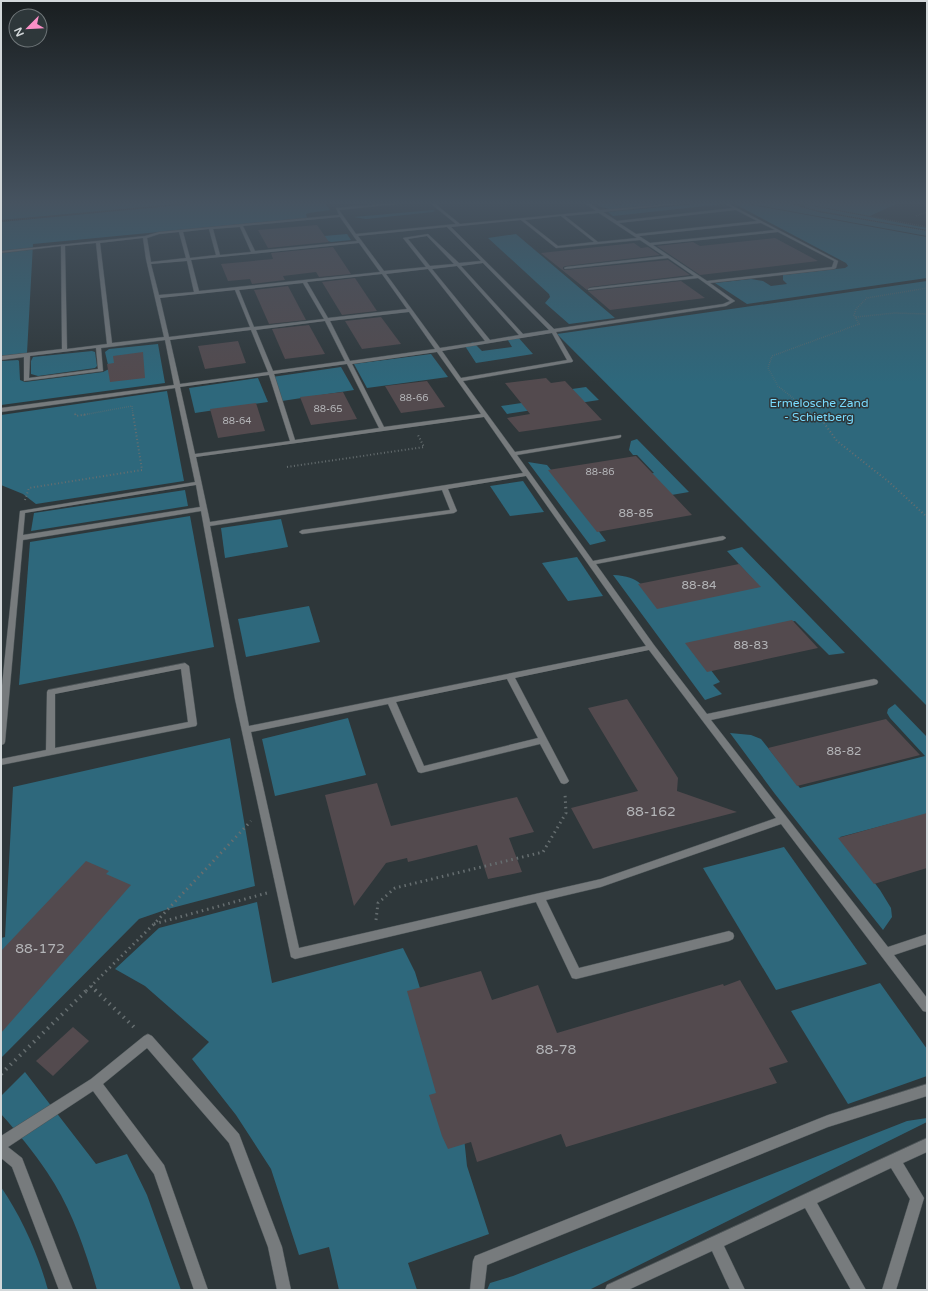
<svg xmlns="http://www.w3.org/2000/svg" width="928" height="1291" viewBox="0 0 928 1291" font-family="'Varela Round',sans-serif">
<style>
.green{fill:#2e687c}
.building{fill:#534a4e}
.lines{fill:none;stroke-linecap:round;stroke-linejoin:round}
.service-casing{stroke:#4c5457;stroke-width:1}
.path-far3{stroke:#666e70;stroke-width:1.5;stroke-dasharray:0.5 1.5;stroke-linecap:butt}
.path-far2{stroke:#666e70;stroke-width:2;stroke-dasharray:1 2.5;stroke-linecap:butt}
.path-far1{stroke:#666e70;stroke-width:3;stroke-dasharray:1.5 4;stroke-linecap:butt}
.path{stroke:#666e70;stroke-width:4;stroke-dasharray:1.5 5;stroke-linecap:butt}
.service{fill:#777b7d;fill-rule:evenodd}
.labels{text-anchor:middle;stroke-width:3;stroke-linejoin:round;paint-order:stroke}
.far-number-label{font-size:10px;fill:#b3b4b7}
.far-park-label{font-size:12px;fill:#79dbfe;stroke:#2e373a}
.number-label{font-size:12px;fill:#b3b4b7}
.near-number-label{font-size:14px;fill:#b3b4b7}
</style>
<rect width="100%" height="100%" fill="#2e373a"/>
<g class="green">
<polygon points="1,203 189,203 1,220"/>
<polygon points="201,203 325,203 330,210 309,213 306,214 307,218 33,244 27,353 1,356 1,222"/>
<polygon points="595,203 612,203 616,205 638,203 670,203 610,209 601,207"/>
<polygon points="709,203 724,204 613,216 608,212"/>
<polygon points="733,203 741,203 927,237 927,278 747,304 715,283 751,279 763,281 771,286 787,284 783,280 783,275 845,268 848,266 846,263"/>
<polygon points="745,203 787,203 819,212 927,231 927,236"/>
<polygon points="800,203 898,203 870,216"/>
<polygon points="802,204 927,228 927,230 820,211 807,208"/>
<polygon points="433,210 435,211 433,212 366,219 354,217"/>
<polygon points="347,234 351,240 331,242 328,241 324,236"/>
<polygon points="516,234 615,318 569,324 545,303 550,297 549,294 488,238"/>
<polygon points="927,281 927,706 557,334"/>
<polygon points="517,336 533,354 476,363 465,346 473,342 482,351 512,347 506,337"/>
<polygon points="158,344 165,383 1,405 1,361 18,360 19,361 20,380 25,382 103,372 109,369 105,352 109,349"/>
<polygon points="92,351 95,352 97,366 95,368 38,376 31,374 31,361 33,357"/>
<polygon points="431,354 448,377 367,388 354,364"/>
<polygon points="341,367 354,390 282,401 272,377"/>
<polygon points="258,378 268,402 195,413 189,388"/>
<polygon points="586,387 599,400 507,414 501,406 576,395 572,389"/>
<polygon points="167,391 184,481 36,504 23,494 1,485 1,415"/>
<polygon points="637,439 689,492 583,510 606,541 590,545 528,462 547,465 565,487 654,473 637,455 633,455 629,450 631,441"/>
<polygon points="523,481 544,512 510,516 490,486"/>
<polygon points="185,490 188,506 31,531 34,513"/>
<polygon points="190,516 214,647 19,685 30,542"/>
<polygon points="281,519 288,547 225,558 221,528"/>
<path d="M742 547 845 653 829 655 795 621 690 643 720 682 713 685 722 694 705 700 613 575C641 576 644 588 661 607L759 586 727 551Z"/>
<polygon points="577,557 603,596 568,601 542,563"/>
<polygon points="309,606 320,642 246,657 238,619"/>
<polygon points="895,704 927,737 927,814 840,837 880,890 891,908 892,917 883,930 775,794 730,733 751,735 761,739 800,788 925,756 890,718 887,713 888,709"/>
<polygon points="348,718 366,775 275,796 262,739"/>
<polygon points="230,738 255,886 168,909 139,919 1,1058 1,938 5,937 13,787"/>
<polygon points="784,847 867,964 776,990 703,868"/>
<polygon points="257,902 272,983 403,948 415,972 463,1128 467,1166 489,1234 408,1263 417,1290 339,1290 329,1247 299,1255 271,1169 236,1115 192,1059 209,1042 145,986 115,969 159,928"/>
<polygon points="880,983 927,1049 927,1076 848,1104 791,1011"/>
<path d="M25 1072 96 1164 127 1154 147 1195 181 1290H97C85 1249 71 1207 47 1172 33 1151 18 1133 1 1114V1096Z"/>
<polygon points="927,1118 927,1122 589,1290 487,1290 490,1283 513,1276 907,1121"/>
<path d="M1 1187C22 1218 38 1254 48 1290H1Z"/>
</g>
<g class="building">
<polygon points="317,225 329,242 268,248 258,230"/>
<polygon points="775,238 818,261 700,275 657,246 693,242 700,246"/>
<polygon points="634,243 641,248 648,247 660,255 566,266 563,267 563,269 565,270 668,260 690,275 590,287 587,290 541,253"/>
<polygon points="333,247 351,274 319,277 316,272 283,276 285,280 252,284 250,279 228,281 221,264 273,259 271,253"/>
<polygon points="355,278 377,311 342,315 322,282"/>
<polygon points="681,281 705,298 610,310 588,291"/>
<polygon points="288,286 306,320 269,324 254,290"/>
<polygon points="381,317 401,344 362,349 345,321"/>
<polygon points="309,325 325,354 285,359 272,329"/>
<polygon points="238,341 246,363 205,369 198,346"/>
<polygon points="143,352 145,378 110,382 107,364 114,363 113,356"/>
<polygon points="546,378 551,383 565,381 602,420 519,432 507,418 530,414 505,383"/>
<polygon points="427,381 445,407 401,413 385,386"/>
<polygon points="343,392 357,419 311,425 300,397"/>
<polygon points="256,403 265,431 218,438 210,409"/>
<polygon points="636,456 692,515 597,532 548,470"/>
<polygon points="739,564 761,587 657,609 638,584"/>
<polygon points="792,620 818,648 707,672 685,643"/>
<polygon points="627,699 678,778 677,791 737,812 593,849 571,808 638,791 588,708"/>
<polygon points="886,719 920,755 797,786 768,748"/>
<polygon points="377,783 391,826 517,797 534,832 509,838 522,872 488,879 477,845 408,862 407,858 386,863 354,906 325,795"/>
<polygon points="927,813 927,868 874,884 838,838"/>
<polygon points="86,861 109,871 106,874 131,885 1,1033 1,951"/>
<polygon points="481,971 492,1000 538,985 557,1033 723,984 724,986 740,980 788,1062 769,1068 777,1083 566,1147 561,1134 477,1162 471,1142 448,1149 442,1136 429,1095 436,1093 407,991"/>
<polygon points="73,1027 89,1041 53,1076 36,1061"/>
</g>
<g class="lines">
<g class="service-casing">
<g id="service">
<path d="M396 203H406L339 210 356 234 456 224 430 203H434L460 224 596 211 585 203H589L600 210 679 203H689L603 212 617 221 733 208 723 203H727L838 261 836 268 834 269 710 283 735 301 726 306 556 332 573 361 572 362 463 381 515 452 621 435V437L619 438 517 455 593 561 723 536 725 537 726 538 723 540 596 564 654 645 707 714 874 679 877 680 878 682 877 684 874 685 711 720 888 947 927 934V944L894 955 927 998V1012L923 1011 781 824 601 887 546 900 579 968 729 931 733 933 734 936 733 939 729 941 576 979 572 978 536 902 295 959 291 957 235 699 201 511 23 540 5 742 4 744 1 745V695L20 511 195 482 175 388 1 412V408L174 385 165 340 101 348 103 371 24 381V357L1 360V356L62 349 61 246 1 253V251L145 236 159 232 339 215 336 208ZM736 210 757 221 636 234 619 223ZM599 213 637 238 598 242 565 216ZM561 216 594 242 558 246 525 220ZM340 217 357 241 255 251 243 226ZM521 220 556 248 640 240 664 256 566 267 564 268 565 269 668 258 694 276 590 288 588 289V290L698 278 730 301 723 304 554 329 451 227ZM761 223 775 230 650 243 639 236ZM240 227 251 252 220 255 213 229ZM447 227 481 261 459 263 428 234 403 238 426 267 384 271 358 236ZM209 229 216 255 190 258 183 232ZM179 232 186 258 151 262 147 238 159 234ZM778 232 834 261 832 267 707 281 653 245ZM427 236 454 264 430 266 408 239ZM143 238 146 259 164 337 112 343 100 243ZM96 243 107 344 67 349 65 246ZM359 243 380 272 199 291 191 260ZM187 261 194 292 159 295 151 264ZM483 263 549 330 523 334 461 266ZM457 266 519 335 490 340 432 269ZM428 269 485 341 440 348 386 274ZM382 274 407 309 328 318 307 282ZM303 283 324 319 254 327 239 290ZM235 290 250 327 169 337 160 298ZM409 312 435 349 350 361 330 321ZM325 321 345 361 273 371 256 330ZM251 330 268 372 180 384 170 340ZM552 333 567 360 461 378 442 351ZM96 348 98 369 29 378 30 356ZM437 352 481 414 384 427 352 364ZM347 364 379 428 295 440 274 374ZM269 375 290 441 195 454 180 387ZM484 417 523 473 210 522 196 457ZM526 476 646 646 249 726 210 526 442 490 450 510 302 530 299 532 302 534 454 513 457 511 448 489ZM196 485 200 507 23 535 25 513ZM649 650 776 818 601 879 299 948 251 732 388 704 418 772 421 773 540 744 561 783 564 784 567 783 569 781 515 678ZM507 679 538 738 424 766 396 702Z"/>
<path d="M185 663 189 666 197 724 196 726 1 765V759L46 750 47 692 48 690ZM181 669 188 722 55 748V694Z"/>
<polygon points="148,1034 152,1036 239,1134 282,1247 291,1290 277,1290 268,1247 229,1143 147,1048 103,1084 164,1165 208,1290 194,1290 154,1174 93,1091 8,1147 22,1158 73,1290 59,1290 12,1167 1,1158 1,1136 91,1079 144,1036"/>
<polygon points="927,1084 927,1096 828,1127 487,1265 484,1290 470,1290 473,1261 475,1256 828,1115"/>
<polygon points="927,1138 927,1152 903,1163 924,1198 896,1290 882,1290 910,1199 891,1168 817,1203 866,1290 851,1290 805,1208 724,1246 745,1290 730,1290 712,1251 628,1290 605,1290 607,1285"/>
</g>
</g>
<g class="path-far3">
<polyline points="788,203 819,211 927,231"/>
<polyline points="796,203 927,227"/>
<polyline points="916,216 927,212"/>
<polyline points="1,221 195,203"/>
<polyline points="856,317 894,313 927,314"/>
<polyline points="75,413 76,415"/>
<polyline points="83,415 132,406 133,415"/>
<polyline points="814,415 778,386 768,368 772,356 859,324 854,315 856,309 867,298 927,288"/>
</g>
<g class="path-far2">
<polyline points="75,414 76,416 88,414"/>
<polyline points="813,414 824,423 837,441 889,482 927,517"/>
<polyline points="287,467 424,447 418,435"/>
<polyline points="25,500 29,488 142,470 133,414"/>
</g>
<g class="path-far1">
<polyline points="376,920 378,903 395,888 543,852 566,813 565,794"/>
<polyline points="154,924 267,893"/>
<polyline points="91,986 96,991"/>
<polyline points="86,991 154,924 251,821"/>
</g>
<g class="path">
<polyline points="95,990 136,1029"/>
<polyline points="1,1074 87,990"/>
</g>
<use href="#service" class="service"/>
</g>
<linearGradient id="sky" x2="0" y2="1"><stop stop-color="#191e20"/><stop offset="0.53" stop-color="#465360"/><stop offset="1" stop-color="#465360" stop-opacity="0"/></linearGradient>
<rect width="928" height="383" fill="url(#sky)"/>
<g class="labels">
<g class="far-number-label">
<text x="414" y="401">88-66</text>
<text x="328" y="412">88-65</text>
<text x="237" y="424">88-64</text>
<text x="600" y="475">88-86</text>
</g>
<g class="far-park-label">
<text x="819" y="407">Ermelosche Zand<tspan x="819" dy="14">- Schietberg</tspan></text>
</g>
<g class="number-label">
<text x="636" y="517">88-85</text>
<text x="699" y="589">88-84</text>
<text x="751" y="649">88-83</text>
<text x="844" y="755">88-82</text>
</g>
<g class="near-number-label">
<text x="651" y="816">88-162</text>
<text x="40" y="953">88-172</text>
<text x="556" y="1054">88-78</text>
</g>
</g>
<rect width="928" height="1291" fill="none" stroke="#d3d8da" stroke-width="4"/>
<g transform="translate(28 28) rotate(246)"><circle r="19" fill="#2e373a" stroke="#70777a"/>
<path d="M0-3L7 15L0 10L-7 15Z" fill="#fa8fc6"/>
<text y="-6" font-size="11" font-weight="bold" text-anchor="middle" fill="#d3d8da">N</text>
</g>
</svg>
